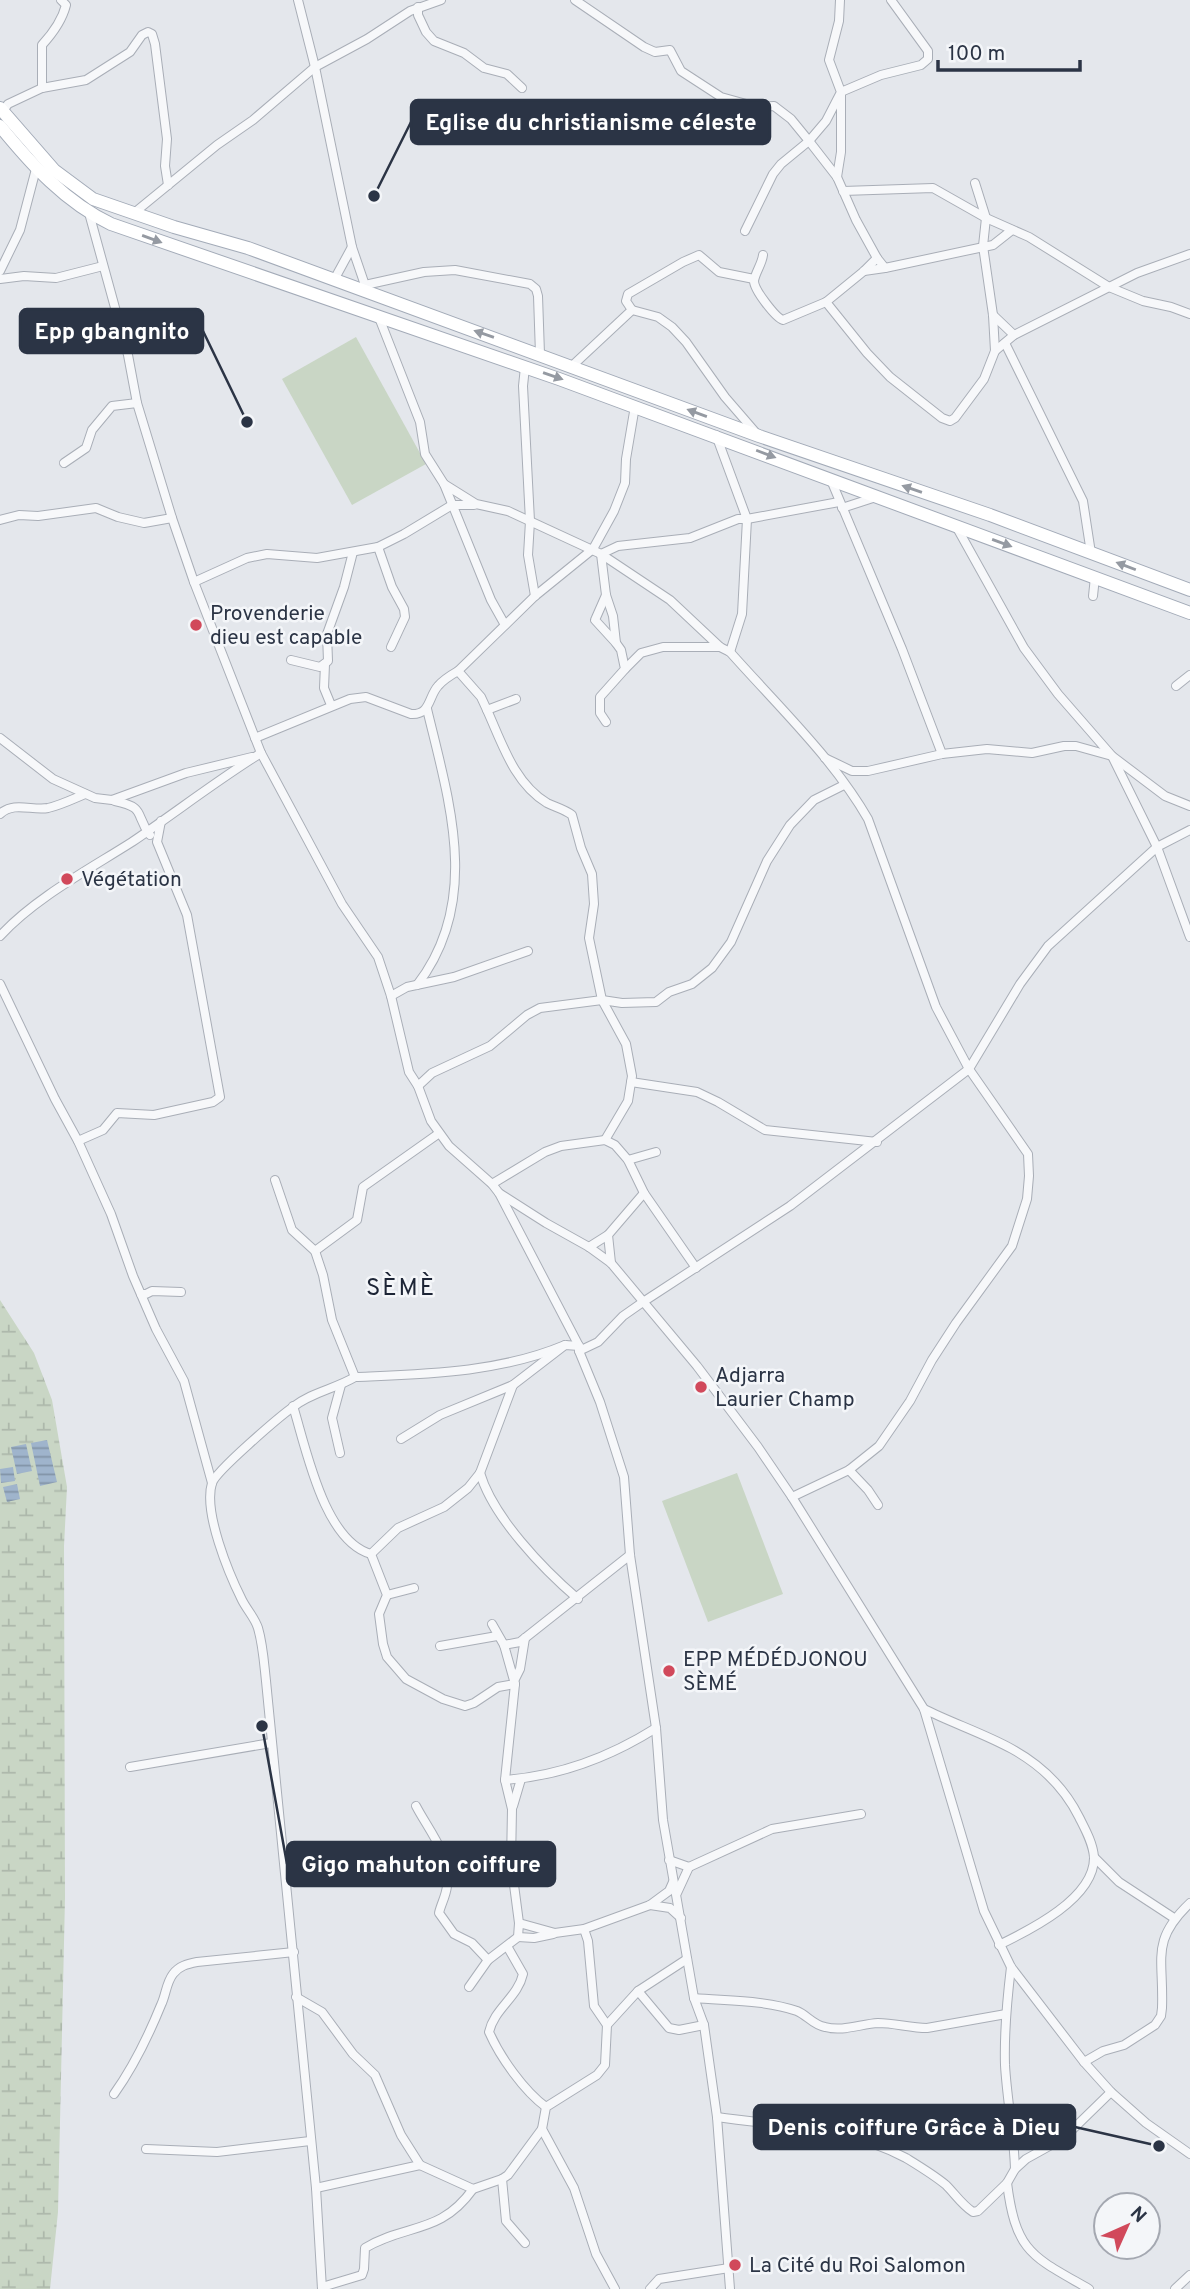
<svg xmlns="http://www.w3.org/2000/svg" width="1190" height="2289" viewBox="0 0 1190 2289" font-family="Overpass,sans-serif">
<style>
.wetland{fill:url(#wetland-marsh)}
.pitch{fill:#c9d6c5}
.water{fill:url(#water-rules)}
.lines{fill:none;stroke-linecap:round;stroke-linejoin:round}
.minor-casing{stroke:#a9aeb7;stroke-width:10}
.primary-casing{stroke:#a3abb8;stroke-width:14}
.minor{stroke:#f7f8fa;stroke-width:8}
.primary{stroke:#fff;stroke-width:12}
.oneway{fill:#959aa2}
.poi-dot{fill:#d1495b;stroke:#f4f6f9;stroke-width:2.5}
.labels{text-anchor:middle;stroke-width:5;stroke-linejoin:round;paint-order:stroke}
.poi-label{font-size:21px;fill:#2b3445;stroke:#f4f6f9;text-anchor:start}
.quarter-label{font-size:24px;letter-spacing:2px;fill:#1d2536;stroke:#f4f6f9}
.leader{fill:none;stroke:#2b3445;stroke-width:2.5}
.callout-dot{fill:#2b3445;stroke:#f4f6f9;stroke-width:2.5}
.callout{fill:#2b3445;stroke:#2b3445;stroke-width:2.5}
.callout-label{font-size:23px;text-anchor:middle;font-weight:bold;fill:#fff}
</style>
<defs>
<pattern id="wetland-marsh" width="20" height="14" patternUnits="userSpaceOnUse" patternTransform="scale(1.75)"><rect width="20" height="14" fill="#c9d6c5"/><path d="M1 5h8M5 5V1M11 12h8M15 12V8" fill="none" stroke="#adb8ab"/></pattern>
<pattern id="water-rules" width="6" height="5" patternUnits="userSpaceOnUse" patternTransform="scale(1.75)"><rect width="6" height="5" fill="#9fb4cc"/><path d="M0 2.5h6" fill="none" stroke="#8293a7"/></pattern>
</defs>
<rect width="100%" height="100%" fill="#e4e7ec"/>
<polygon class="wetland" points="0,1300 34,1353 52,1400 67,1487 64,1546 65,1898 58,2212 50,2289 0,2289"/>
<g class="pitch">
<polygon points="356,337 426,464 352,505 282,379"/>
<polygon points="737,1473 783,1594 708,1622 662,1501"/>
</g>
<g class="water">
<polygon points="47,1440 57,1482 40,1486 31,1443"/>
<polygon points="26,1444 32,1471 17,1474 11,1447"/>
<polygon points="13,1467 15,1481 1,1483 0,1469"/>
<polygon points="17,1484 20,1499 7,1502 3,1487"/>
</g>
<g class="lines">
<g class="minor-casing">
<g id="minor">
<polyline points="298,0 315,67 352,247 367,291"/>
<polyline points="575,0 644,47 655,52 670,50 681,71 721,97 757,107 774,106 791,119 809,141 826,121 841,92 829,60 839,21 840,0"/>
<polyline points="418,7 418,15 426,32 434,41 464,53 484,68 507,74 522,88"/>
<path d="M42 88V45C53 33 62 21 66 5L61 0"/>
<polyline points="3,111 8,104 42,88 86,80 130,52 142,35 148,32 152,34 155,44 167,139 165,166 168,185"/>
<polyline points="837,177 841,152 841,92 881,75 921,65 928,59 928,51 891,0"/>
<polyline points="843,191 933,188 986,218 1029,237 1109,287 1143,301 1171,307 1190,314"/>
<polyline points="89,213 128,355 137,403 172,518 194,582 261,753 342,904 378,957 391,996 409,1072 418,1086 431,1121 449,1146 492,1184 499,1193 579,1346 579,1351 600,1402 624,1477 630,1555 656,1728 663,1820 694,1998 704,2025 717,2117 730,2289"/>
<polyline points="134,213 217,145 253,120 315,67 367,39 410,11 441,0"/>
<path d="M745 231 773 174 781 164 809 141 837 177 856 220 877 258 864 271 826 302 783 320C776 318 754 290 754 281 755 273 762 264 763 255"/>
<polyline points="885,268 993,245 1012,230"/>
<polyline points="0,271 20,230 36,169"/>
<polyline points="864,271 885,268 877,258"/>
<polyline points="0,279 24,276 56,278 103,266"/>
<polyline points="334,280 352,247"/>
<polyline points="365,285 424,272 455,270 530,284 536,289 538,296 540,354"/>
<polyline points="826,302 867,353 890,377 942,418 950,421 955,418 984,379 995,351 993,315 983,246 986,218 975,183"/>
<polyline points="632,310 626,301 628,294 683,262 699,255 719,272 754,279"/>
<polyline points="378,315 420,422 425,454 444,484 491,600 505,625"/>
<polyline points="993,315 1014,335"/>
<polyline points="1005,343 1083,501 1091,553"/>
<polyline points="995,351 1014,335 1137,273 1190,254"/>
<polyline points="572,366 632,310 658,317 672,327 686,342 725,397 757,434"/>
<polyline points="525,367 523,386 530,521 528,555 535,596"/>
<polyline points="716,435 747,519 742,614 730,652"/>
<polyline points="64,463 86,448 92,430 112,406 137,403"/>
<polyline points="831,480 902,649 942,754"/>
<path d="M444 484 476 504 508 511 601 554 670 600 720 647 730 652C777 705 833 758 868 819L936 1007 969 1069 1028 1154 1029 1176 1027 1199 1012 1246 956 1323 932 1360 910 1401 879 1446 849 1470 792 1497"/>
<polyline points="842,508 876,497"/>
<polyline points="0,520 19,515 38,516 96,508 118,517 144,523 172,518"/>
<polyline points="956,526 1024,648 1058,694 1112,756 1157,847 1190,937"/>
<polyline points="378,547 392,587 404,609 405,617 391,647"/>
<polyline points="194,582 247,558 267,554 317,558 378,547 404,534 452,505 474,505"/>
<polyline points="606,595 595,620 616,643"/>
<polyline points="1093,596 1095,577"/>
<polyline points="291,660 320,667 328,661 327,634 344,587 353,552"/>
<polyline points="325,664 324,688 331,705"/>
<polyline points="625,669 641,653 663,647 720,647"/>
<polyline points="1176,686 1190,675"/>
<polyline points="516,699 487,710 481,697 458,671 535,596 593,549 614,511 625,483 626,459 635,406"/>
<path d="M487 710C502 743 514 783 547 803 555 807 564 809 572 815L581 848 592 874 594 904 589 938 602 1000 626 1044 632 1076 628 1101 605 1140"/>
<polyline points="606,722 600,713 600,697 625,669 621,650 616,643 613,616 606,595 601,554 618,546 690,538 738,519 747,519 839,502"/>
<polyline points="0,738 53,779 95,798 112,800 186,773 252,757"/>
<path d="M255 738 350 699 366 697 411 714C431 715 428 697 438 686 443 680 451 675 458 671"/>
<polyline points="825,758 852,771 868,771 942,754 987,749 1032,753 1064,746 1076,746 1112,756 1165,796 1190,806"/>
<path d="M115 801C147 808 134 814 150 835"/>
<path d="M0 814C14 801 32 811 48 808 61 805 73 799 85 794"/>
<path d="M0 936C35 898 88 870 132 842 175 813 216 781 261 753"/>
<polyline points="0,984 55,1099 78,1141 111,1214 133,1276 156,1329 184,1381 212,1483"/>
<path d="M417 985C482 901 449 801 427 709"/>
<polyline points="391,996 407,987 454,977 528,951"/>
<polyline points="631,1082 697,1092 718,1102 765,1130 877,1142"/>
<polyline points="418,1086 432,1073 490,1046 527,1015 540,1008 602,1000 622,1003 656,1002 669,992 692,984 712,968 731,942 767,861 790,825 814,800 844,785"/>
<polyline points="78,1141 103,1130 117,1113 154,1115 213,1102 220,1097 187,915 157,842 161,821"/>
<polyline points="628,1160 656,1152"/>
<polyline points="275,1180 292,1230 315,1251 323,1275 332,1320 355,1377"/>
<polyline points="492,1184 545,1152 561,1146 605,1140 615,1145 628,1160 644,1193 696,1268"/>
<polyline points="499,1193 546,1223 589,1247 611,1263 697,1366 758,1447 792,1497 924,1709 984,1911 1011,1967 1084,2062 1111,2092 1146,2123 1190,2154"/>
<polyline points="589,1247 608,1235"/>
<polyline points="315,1251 357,1220 363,1187 438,1134"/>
<polyline points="611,1263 608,1235 644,1193"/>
<polyline points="141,1294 146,1294 152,1291 181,1292"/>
<polyline points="579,1351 598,1342 623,1316 643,1302 790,1206 969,1069 1020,984 1048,946 1157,847 1190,830"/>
<path d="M293 1406C306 1448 324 1541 371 1554"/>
<polyline points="401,1439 440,1415 513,1385"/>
<polyline points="340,1453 332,1418 341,1385"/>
<polyline points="849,1470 868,1490 878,1505"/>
<path d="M480 1473C493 1517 543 1569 578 1599"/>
<polyline points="387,1595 414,1588"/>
<polyline points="492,1624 504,1645 515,1684 505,1780 512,1809 511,1862 519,1923"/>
<polyline points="504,1645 520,1642 630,1555"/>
<polyline points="440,1646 497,1636"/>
<polyline points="514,1681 520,1669 525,1638"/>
<polyline points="515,1684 498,1687 474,1703 465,1706 443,1699 406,1679 387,1657 383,1644 379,1614 387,1595 371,1554 398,1528 444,1507 468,1488 480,1473 513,1385 565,1345 579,1346"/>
<path d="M924 1709C952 1723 985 1734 1012 1749 1041 1765 1064 1787 1079 1817 1085 1829 1093 1843 1094 1857 1095 1898 1030 1930 999 1945"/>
<polyline points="130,1767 271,1743"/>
<path d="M505 1780C559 1776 610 1757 656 1728"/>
<path d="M416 1806C429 1831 451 1855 447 1886 446 1896 441 1904 439 1913L454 1934 472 1943 488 1960"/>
<polyline points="513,1806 521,1779"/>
<polyline points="1094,1857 1119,1882 1174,1918"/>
<polyline points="669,1860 689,1867 772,1829 861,1814"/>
<polyline points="677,1893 689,1867"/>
<polyline points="650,1905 670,1908 681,1918"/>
<polyline points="584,1929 588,1941 594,2006 607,2025"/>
<polyline points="518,1937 534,1938 553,1934"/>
<path d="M507 1946 523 1974C518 1997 494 2009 489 2032 500 2057 524 2091 546 2107"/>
<path d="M1011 1967C1007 2000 1004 2032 1005 2065 1007 2100 1014 2134 1015 2169"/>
<polyline points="469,1987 488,1960 518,1937 519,1923 555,1933 584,1929 650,1905 669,1891 673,1882"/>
<polyline points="638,1991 669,2028 679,2030 704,2025"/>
<polyline points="296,1997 322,2012 353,2054 375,2075 401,2135 420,2165 473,2189 502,2179"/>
<path d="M694 1998C727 2001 765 2000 797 2011 807 2015 813 2025 825 2027 842 2032 861 2024 878 2023 895 2023 910 2028 927 2028L1006 2014"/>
<path d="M1084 2062 1103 2051 1124 2045 1155 2025 1161 2016 1162 2008C1164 1958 1150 1941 1190 1903"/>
<path d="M114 2094C134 2066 148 2037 161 2005 166 1995 166 1983 173 1974 179 1966 187 1964 197 1962L294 1952"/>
<path d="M717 2117C784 2127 844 2125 906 2158 919 2166 934 2175 946 2185 955 2194 962 2205 973 2212L978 2211 1007 2183 1015 2169 1026 2159 1053 2144 1071 2131 1111 2092"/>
<polyline points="146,2149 217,2152 310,2141"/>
<path d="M1007 2183C1016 2253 1032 2256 1089 2289"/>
<polyline points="316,2188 420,2165"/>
<polyline points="525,2243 506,2221 502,2179 508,2175 542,2129"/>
<path d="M322 2287 362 2275 364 2269 365 2248C407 2223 440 2235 473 2189"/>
<path d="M322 2289 316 2188 266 1681C264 1663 263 1645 258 1628 255 1618 247 1610 242 1600 229 1574 203 1512 212 1483 216 1471 279 1417 293 1407 312 1392 335 1389 355 1377 426 1374 498 1373 565 1345"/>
<polyline points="615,2289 596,2254 574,2188 542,2129 546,2107 597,2075 605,2065 607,2025 638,1991 687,1959"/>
<polyline points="650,2289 659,2279 729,2268"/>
<polyline points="1175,2289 1190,2275"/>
</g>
</g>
<g class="primary-casing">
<g id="primary">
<polyline points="0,108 54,170 93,199 174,227 248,248 759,436 990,515 1190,590"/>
<path d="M0 126C32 165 65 202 111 224L559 379 1190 613"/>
</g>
</g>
<use href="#minor" class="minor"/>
<use href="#primary" class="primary"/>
</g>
<defs><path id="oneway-solid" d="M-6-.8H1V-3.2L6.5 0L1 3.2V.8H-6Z" transform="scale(1.75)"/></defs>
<g class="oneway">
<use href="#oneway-solid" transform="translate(152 239) rotate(20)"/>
<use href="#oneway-solid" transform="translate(484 334) rotate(-161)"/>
<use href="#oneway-solid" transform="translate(553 376) rotate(19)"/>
<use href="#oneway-solid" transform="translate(697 413) rotate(-160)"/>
<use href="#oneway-solid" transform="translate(766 454) rotate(21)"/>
<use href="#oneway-solid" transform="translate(912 489) rotate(-161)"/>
<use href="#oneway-solid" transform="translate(1002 543) rotate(20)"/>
<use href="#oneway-solid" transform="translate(1126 566) rotate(-159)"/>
</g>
<g class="poi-dot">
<circle cx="196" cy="625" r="7"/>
<circle cx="67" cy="879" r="7"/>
<circle cx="701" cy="1387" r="7"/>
<circle cx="669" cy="1671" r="7"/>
<circle cx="735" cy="2265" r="7"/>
</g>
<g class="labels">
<g class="poi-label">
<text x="210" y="620">Provenderie<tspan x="210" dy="24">dieu est capable</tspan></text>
<text x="81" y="886">Végétation</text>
<text x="715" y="1382">Adjarra<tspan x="715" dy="24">Laurier Champ</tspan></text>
<text x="683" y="1666">EPP MÉDÉDJONOU<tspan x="683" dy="24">SÈMÉ</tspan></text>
<text x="749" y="2272">La Cité du Roi Salomon</text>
</g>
<g class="quarter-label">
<text x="401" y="1295">SÈMÈ</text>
</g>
</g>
<path class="leader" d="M374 196L411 122M247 422L203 331M262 1726L287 1864M1159 2146L1075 2127"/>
<g class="callout-dot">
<circle cx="374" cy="196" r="7"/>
<circle cx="247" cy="422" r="7"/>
<circle cx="262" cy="1726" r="7"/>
<circle cx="1159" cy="2146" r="7"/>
</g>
<g class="callout">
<rect x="411" y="100" width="359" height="44" rx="7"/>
<rect x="20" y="309" width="183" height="44" rx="7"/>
<rect x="287" y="1842" width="268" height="44" rx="7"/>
<rect x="754" y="2105" width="321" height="44" rx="7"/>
</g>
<g class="callout-label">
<text x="591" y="130">Eglise du christianisme céleste</text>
<text x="112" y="339">Epp gbangnito</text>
<text x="421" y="1872">Gigo mahuton coiffure</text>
<text x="914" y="2135">Denis coiffure Grâce à Dieu</text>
</g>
<g transform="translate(1127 2226) rotate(45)"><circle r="33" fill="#f4f6f9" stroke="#a4a8b1" stroke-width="2"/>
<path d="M0-5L12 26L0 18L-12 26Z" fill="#d1495b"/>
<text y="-10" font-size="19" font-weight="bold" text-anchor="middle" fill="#2b3445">N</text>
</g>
<path d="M938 60v10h142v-10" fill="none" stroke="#2b3445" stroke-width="3.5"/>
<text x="948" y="60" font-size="21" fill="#2b3445" stroke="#f4f6f9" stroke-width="5" paint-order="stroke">100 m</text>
</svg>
